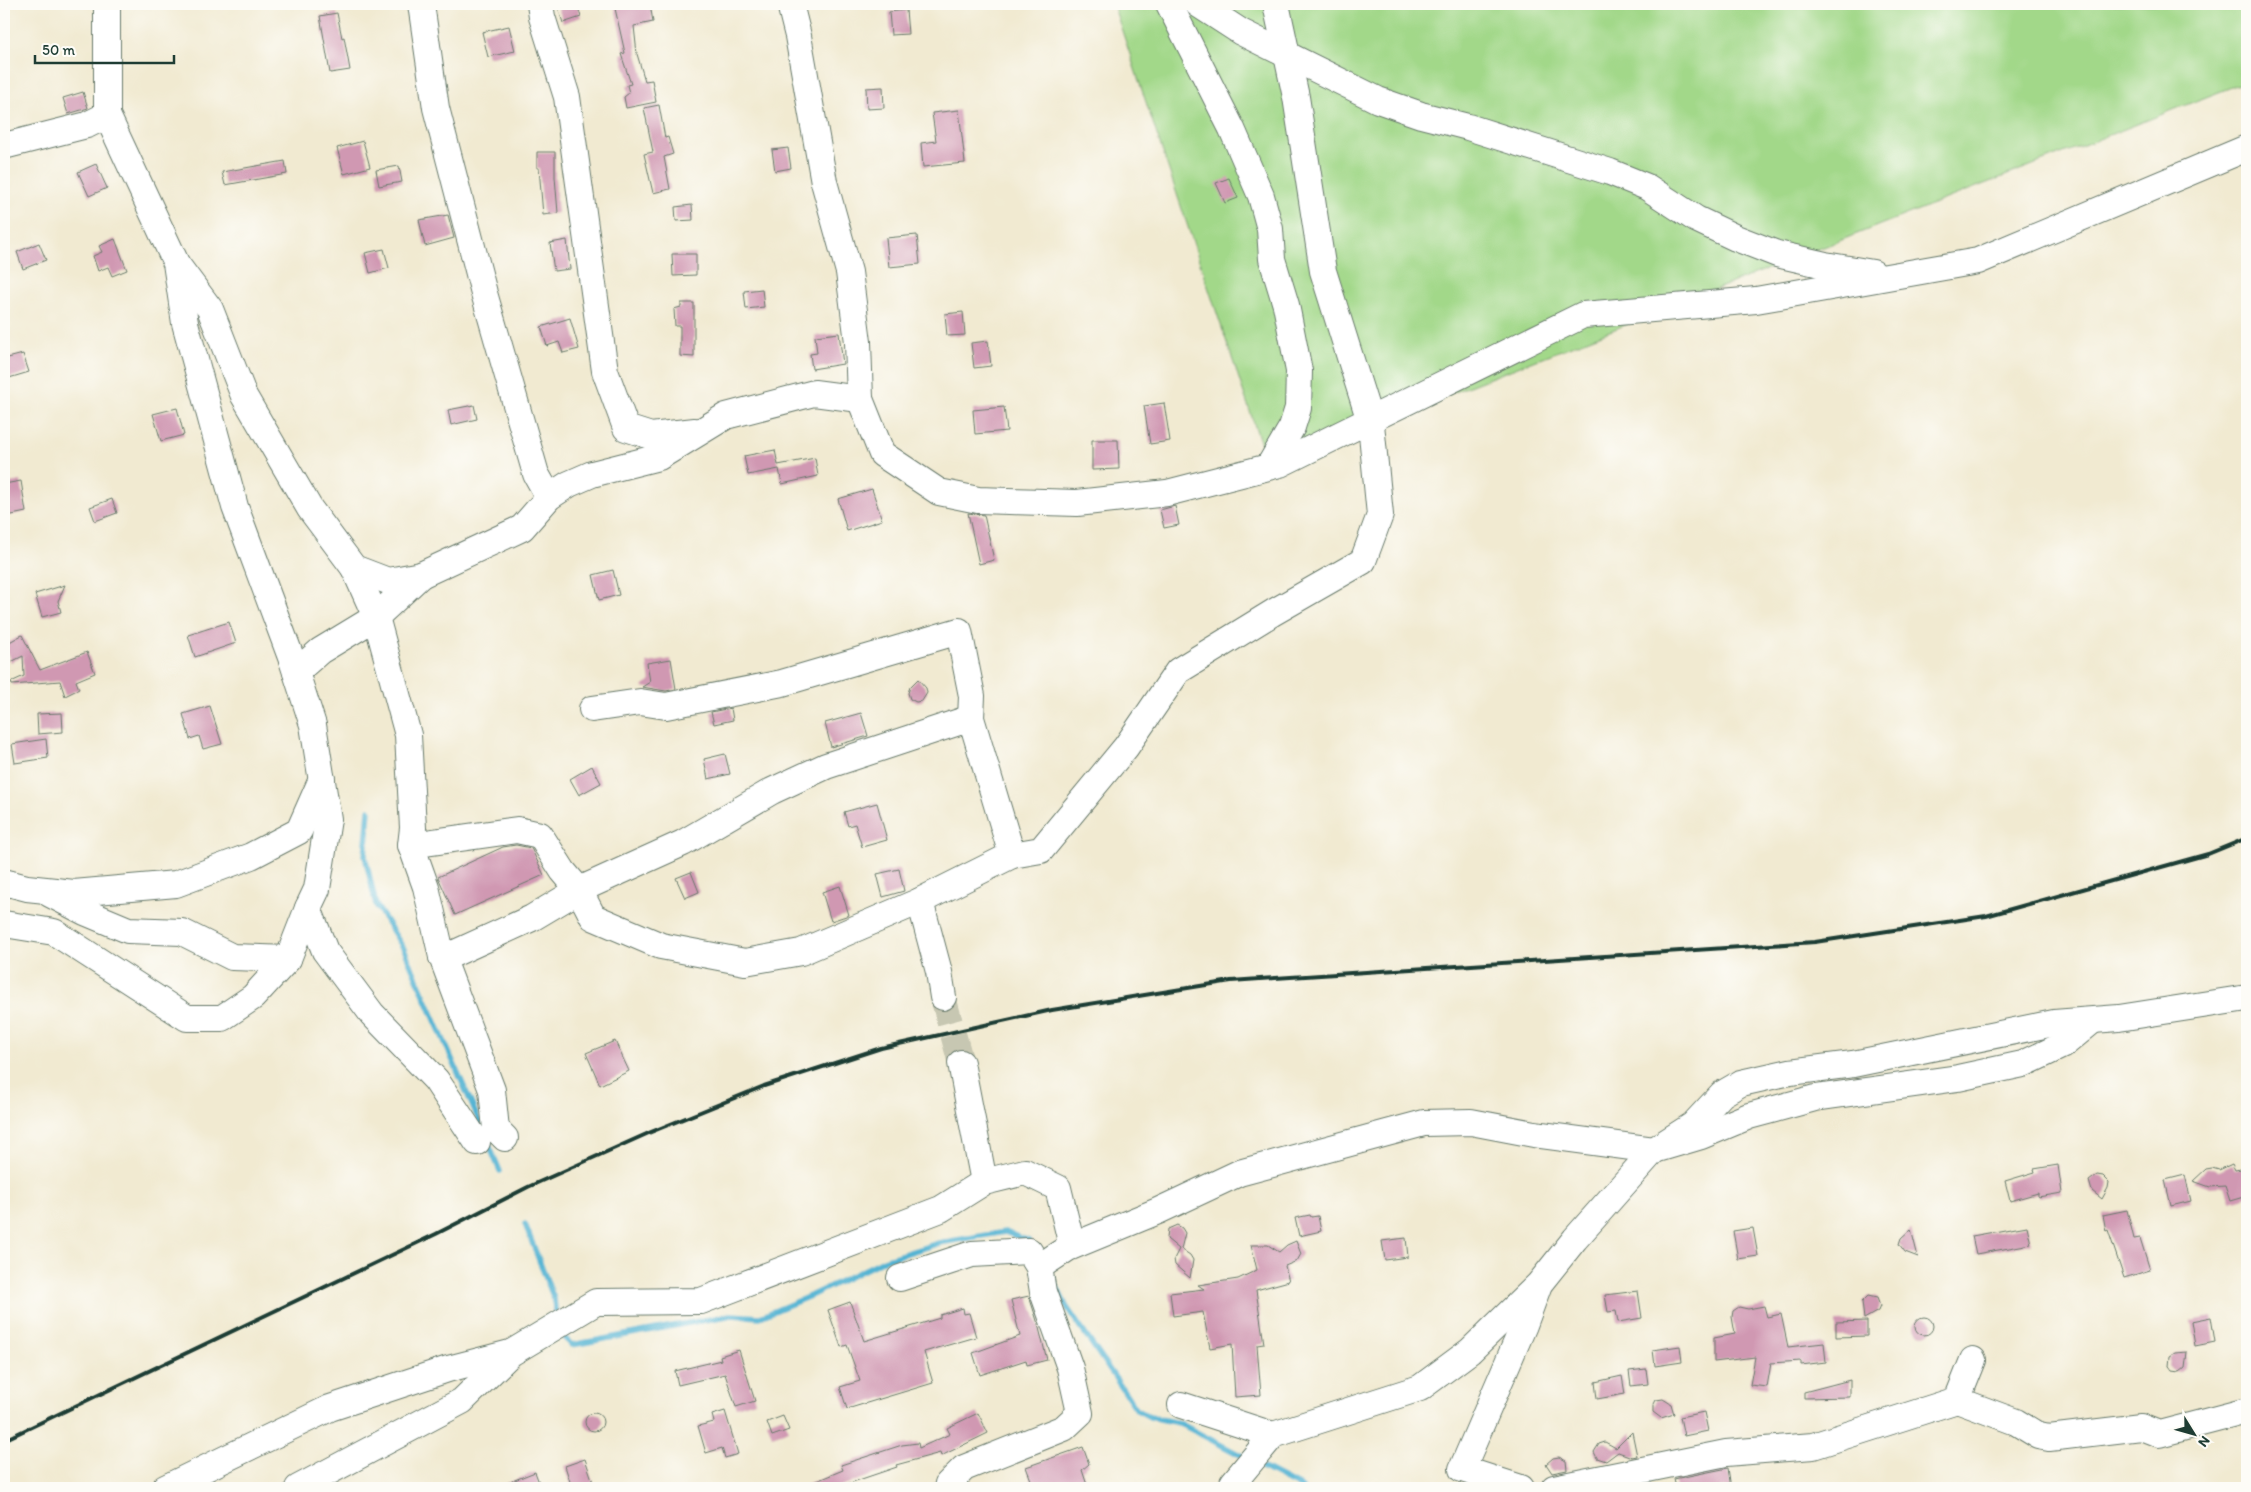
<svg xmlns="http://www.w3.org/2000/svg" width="2251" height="1492" viewBox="0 0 2251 1492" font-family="Itim,sans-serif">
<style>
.green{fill:#a2d889;stroke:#608a5e}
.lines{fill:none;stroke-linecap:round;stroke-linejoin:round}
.stream{stroke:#54b4d3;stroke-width:5.5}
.building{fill:#d098b2}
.minor-tunnel{stroke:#c7c7b2;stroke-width:26;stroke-dasharray:26 13;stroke-linecap:butt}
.minor-casing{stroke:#687a6b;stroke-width:28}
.minor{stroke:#fff;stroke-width:26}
.rail{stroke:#1f3d34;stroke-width:4}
</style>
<rect width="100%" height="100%" fill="#fdfcf7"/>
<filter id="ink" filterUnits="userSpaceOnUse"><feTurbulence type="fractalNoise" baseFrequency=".02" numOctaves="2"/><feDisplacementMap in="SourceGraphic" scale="10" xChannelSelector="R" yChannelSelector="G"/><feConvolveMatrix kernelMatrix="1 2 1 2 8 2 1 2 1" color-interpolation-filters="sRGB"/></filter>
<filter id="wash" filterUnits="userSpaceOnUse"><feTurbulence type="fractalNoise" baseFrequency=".0096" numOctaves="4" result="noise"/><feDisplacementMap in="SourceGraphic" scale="20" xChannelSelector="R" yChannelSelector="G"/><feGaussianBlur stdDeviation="1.12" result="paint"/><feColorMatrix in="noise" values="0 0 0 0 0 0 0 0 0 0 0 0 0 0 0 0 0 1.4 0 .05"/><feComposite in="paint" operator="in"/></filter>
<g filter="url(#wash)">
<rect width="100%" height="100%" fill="#f1ead1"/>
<polygon class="green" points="1113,4 2247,4 2247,81 1268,465"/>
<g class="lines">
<g class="stream">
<polyline points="369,810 365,856 376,905 404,949 483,1130"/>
<polyline points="486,1138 500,1171"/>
<polyline points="525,1224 554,1299 556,1319"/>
<polyline points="1052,1277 1066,1306 1137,1410 1150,1417 1179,1423 1246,1458"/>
<polyline points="559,1333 572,1345 732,1315 760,1317 810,1296 884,1260 939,1243 1005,1232 1029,1241"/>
<polyline points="1258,1465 1302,1488"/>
</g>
</g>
<g id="blocks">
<g class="building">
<polygon points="557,4 577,4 581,17 563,23"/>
<polygon points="614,4 650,4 653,22 634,26 637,54 645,81 652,80 656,102 626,108 624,97 629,93 627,85 631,84 621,54 625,53"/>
<polygon points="906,10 908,34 891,35 889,12"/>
<polygon points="337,13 342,38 344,37 350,70 330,73 320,16"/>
<polygon points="509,26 515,51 488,57 482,32"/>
<polygon points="883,87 884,108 867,109 866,88"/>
<polygon points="83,92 88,108 68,114 63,98"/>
<polygon points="659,105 665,138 668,137 673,154 664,157 670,189 653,193 644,154 653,152 644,108"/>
<polygon points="959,110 965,163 923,167 921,143 936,141 932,113"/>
<polygon points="363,141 370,167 344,174 337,148"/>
<polygon points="788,148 791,168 775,171 772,150"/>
<polygon points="537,152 555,152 555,177 558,213 543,215 539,168 537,168"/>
<polygon points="285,161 287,174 225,185 222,172"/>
<polygon points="96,164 107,188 89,196 78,172"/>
<polygon points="399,166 402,182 379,186 376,170"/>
<polygon points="1229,178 1238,198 1225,203 1216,183"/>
<polygon points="692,205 693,220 676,221 675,207"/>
<polygon points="448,215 454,238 425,246 419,220"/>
<polygon points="917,235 920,264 889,267 886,238"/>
<polygon points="115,239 127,270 112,276 108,267 98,271 93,256 102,252 99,246"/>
<polygon points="567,240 570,269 554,271 550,243"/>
<polygon points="39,243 46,260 23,269 17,252"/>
<polygon points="384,249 389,268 370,273 365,253"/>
<polygon points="672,254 696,254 696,275 673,276"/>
<polygon points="762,289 764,307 746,309 744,291"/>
<polygon points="681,303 694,303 694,357 680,356 680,326 675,326 674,309 681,307"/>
<polygon points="963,312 965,335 947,336 945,314"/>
<polygon points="570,318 579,349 563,353 559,342 547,346 541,327"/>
<polygon points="839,333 843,364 812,369 810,354 817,353 815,336"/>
<polygon points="988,341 991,366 974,368 971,343"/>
<polygon points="23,354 29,372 9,378 4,359"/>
<polygon points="1164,403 1170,441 1150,444 1144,406"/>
<polygon points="474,405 477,419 451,425 448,410"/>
<polygon points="1004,407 1007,431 975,434 973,410"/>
<polygon points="177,408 184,435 161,441 153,414"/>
<polygon points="1092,440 1118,440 1119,469 1092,470"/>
<polygon points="775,450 778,465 815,458 818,476 782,484 779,469 748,475 744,456"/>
<polygon points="21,481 26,512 7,516 4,484"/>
<polygon points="872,489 882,520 847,531 838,499"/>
<polygon points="112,499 117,513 95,521 90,507"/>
<polygon points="1175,506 1179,525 1164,528 1160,510"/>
<polygon points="968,513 984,515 994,560 979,564"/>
<polygon points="613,570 619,595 599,600 593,575"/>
<polygon points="65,585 58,601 61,612 42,617 35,594"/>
<polygon points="229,622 236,643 195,657 188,635"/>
<polygon points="22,635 40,670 87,652 95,673 76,681 79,689 65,696 60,681 12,685 11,682 24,676 23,656 11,662 4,645"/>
<polygon points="671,659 676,689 666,691 642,687 650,682 647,663"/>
<polygon points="918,679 926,688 927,693 922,701 916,702 910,699 908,693 910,687"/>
<polygon points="210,706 222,744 203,749 199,736 190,739 183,714"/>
<polygon points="731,708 733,720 714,724 711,712"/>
<polygon points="62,713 63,732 38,734 37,714"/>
<polygon points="861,713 868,736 831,747 825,723"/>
<polygon points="46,739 48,758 15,763 12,744"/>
<polygon points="725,754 730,774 708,779 704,759"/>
<polygon points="592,766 601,783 579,795 570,779"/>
<polygon points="877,803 887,840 862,847 855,824 848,826 844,812"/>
<polygon points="516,845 531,848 544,875 455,915 438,877 503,847"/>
<polygon points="899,869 904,891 883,897 877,874"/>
<polygon points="691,872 699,892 685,898 676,878"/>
<polygon points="840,886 849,915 831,921 822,892"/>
<polygon points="615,1041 629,1071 600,1085 586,1053"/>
<polygon points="2232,1164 2235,1170 2247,1168 2247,1196 2230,1201 2225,1186 2210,1187 2193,1181 2206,1169 2212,1168 2219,1170"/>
<polygon points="2058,1165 2062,1193 2038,1197 2038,1193 2010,1201 2005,1181 2035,1172 2034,1169"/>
<polygon points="2097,1175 2103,1176 2109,1182 2108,1188 2102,1199 2092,1191 2089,1181"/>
<polygon points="2185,1175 2191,1201 2171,1206 2165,1180"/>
<polygon points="2127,1210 2134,1239 2140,1238 2150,1270 2124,1278 2108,1230 2106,1231 2103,1215"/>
<polygon points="1310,1215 1311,1217 1318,1216 1321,1231 1299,1236 1295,1218"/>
<polygon points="1177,1225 1182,1228 1185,1233 1181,1249 1190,1255 1193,1260 1190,1278 1175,1265 1174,1259 1179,1249 1167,1239 1168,1229"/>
<polygon points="2027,1226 2031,1244 1976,1254 1972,1236"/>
<polygon points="1753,1228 1758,1256 1738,1259 1733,1231"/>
<polygon points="1911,1229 1918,1257 1905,1252 1899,1244 1901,1238"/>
<polygon points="1406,1238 1408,1257 1385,1260 1382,1241"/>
<polygon points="1296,1241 1301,1254 1297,1261 1285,1266 1289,1281 1256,1290 1264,1344 1257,1345 1261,1395 1235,1397 1232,1344 1210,1348 1203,1312 1173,1316 1170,1293 1204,1289 1198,1285 1238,1279 1257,1270 1251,1245 1268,1245 1279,1252 1287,1245"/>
<polygon points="1638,1291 1642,1318 1618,1322 1616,1311 1608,1312 1605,1295"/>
<polygon points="1029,1296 1038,1324 1047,1360 1027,1365 1026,1360 980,1375 973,1353 1020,1336 1011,1300"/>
<polygon points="1868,1296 1877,1298 1880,1306 1878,1311 1864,1319 1862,1302"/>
<polygon points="850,1302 864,1341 940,1318 940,1315 963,1308 964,1314 969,1313 976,1337 924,1352 933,1383 847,1409 840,1387 860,1381 847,1345 841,1347 828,1310"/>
<polygon points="1764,1306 1767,1317 1781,1314 1788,1347 1824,1343 1826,1362 1801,1365 1801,1361 1771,1363 1767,1387 1750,1385 1755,1357 1714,1362 1714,1338 1735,1334 1732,1317 1733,1311 1739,1307 1748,1309"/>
<circle cx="1924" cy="1326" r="9"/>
<polygon points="2211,1317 2215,1342 2195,1346 2191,1321"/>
<polygon points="1867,1321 1867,1336 1836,1337 1836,1322"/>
<polygon points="1680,1346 1682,1362 1655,1366 1653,1350"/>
<polygon points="739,1350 755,1401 736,1407 725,1374 678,1385 675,1371 721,1360 720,1356"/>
<polygon points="2187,1352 2185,1368 2180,1372 2173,1371 2169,1366 2170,1356 2175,1353"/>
<polygon points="1646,1369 1648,1384 1631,1386 1629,1371"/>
<polygon points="1622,1376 1625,1394 1597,1399 1595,1382"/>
<polygon points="1850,1380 1850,1397 1804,1398 1804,1392"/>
<polygon points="1663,1399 1671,1404 1674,1414 1661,1418 1653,1412 1653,1406 1656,1400"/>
<polygon points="725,1411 738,1454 725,1458 722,1448 706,1453 698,1426 714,1422 712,1415"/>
<polygon points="1704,1412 1708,1431 1684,1436 1680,1417"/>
<circle cx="594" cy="1422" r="9"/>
<polygon points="978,1413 988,1433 941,1456 940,1453 896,1465 897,1467 835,1488 799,1488 843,1470 841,1465 850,1462 902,1445 918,1443 919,1448 950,1434 947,1428"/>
<polygon points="783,1416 789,1430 772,1436 767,1422"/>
<polygon points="1632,1432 1637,1456 1632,1457 1618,1452 1606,1461 1597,1458 1594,1452 1599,1444 1605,1442 1616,1448"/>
<polygon points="1083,1447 1089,1464 1082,1470 1088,1488 1034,1488 1026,1467"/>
<polygon points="1559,1457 1566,1461 1567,1470 1552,1473 1546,1464 1553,1458"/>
<polygon points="585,1459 595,1488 572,1488 565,1466"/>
<polygon points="1728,1468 1731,1488 1676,1488 1674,1479"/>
<polygon points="535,1472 541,1488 497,1488 497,1487"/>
</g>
</g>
</g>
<g filter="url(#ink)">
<use href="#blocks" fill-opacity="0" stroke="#687a6b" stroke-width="1"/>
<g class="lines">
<polyline class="minor-tunnel" points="943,997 961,1063"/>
<g class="minor-casing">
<g id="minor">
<polyline points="421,4 436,108 484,293 536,474 549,497"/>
<polyline points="540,4 542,17 567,97 605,371 626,428 651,436 695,431"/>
<polyline points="790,4 798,36 824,182 849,272 858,342 860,399 882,454 939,492 978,500 1077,503 1167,493 1280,464 1583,315 1756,300 1978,261 2247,148"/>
<polyline points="1169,4 1232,129 1261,196 1270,229 1272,259 1286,305 1299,371 1298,408 1292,427 1269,466"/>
<polyline points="1198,4 1241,32 1378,100 1421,115 1468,127 1610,172 1647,187 1696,219 1736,238 1777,254 1825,265 1873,273"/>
<polyline points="107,115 176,263 185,323 235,507 292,660 313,725 328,819 317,889 308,908 325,951 372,1014 436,1080 477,1142"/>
<polyline points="4,146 87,125 107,115 107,4"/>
<polyline points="178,266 210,309 244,396 310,509 354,568 388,581 421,575 522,528 549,497 569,484 592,474 659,457 726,416 814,393 860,399"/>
<polyline points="354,568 376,617 408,735 413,828 411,845 517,830 540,835 563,871 579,890 683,843 772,791 826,766 971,718"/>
<polyline points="296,672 320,651 376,617 421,575"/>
<polyline points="411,845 426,887 442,957 492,1090 496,1129 505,1138"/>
<polyline points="1012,855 1041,850 1126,747 1178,671 1274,612 1363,561 1380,515 1371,424 1323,271 1296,97 1276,4"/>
<polyline points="4,882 27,888 74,893 176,884 251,856 299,831 322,779"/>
<polyline points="50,894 85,912 128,930 182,932 232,957 288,959"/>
<polyline points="920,901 939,972 943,997"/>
<polyline points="4,924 54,932 187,1018 222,1018 253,997 288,959 308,908"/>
<polyline points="442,957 453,954 532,918 579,890 593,917 661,946 745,962 801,952 920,901 1012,855 971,718 972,696 959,631 782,683 666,706 640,702 592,709"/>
<polyline points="961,1063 984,1182"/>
<polyline points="1039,1267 1068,1248 1158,1211 1239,1173 1424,1123 1471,1122 1534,1134 1654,1150 1701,1136 1749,1116 1815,1098 1958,1078 2023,1064 2063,1045 2092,1021"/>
<polyline points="900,1278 972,1254 1029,1251 1039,1267 1043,1292 1070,1368 1080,1413 1064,1428 964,1468 948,1484 949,1488"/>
<polyline points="1957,1400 2016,1422 2039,1436 2049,1438 2141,1427 2159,1434 2247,1411"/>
<polyline points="1181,1405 1273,1435 1420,1388 1470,1351 1539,1284 1575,1239 1654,1150 1693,1125 1722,1094 1741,1083 1790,1072 1853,1064 2054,1023 2119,1018 2247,998"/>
<polyline points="165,1488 330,1408 448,1369 510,1353"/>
<polyline points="298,1488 462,1401 511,1353 596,1302 701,1301 941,1209 984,1182 1025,1172 1058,1188 1072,1246"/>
<polyline points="1233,1488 1233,1483 1273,1435"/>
<polyline points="1521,1488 1462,1469 1524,1325 1538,1287"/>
<polyline points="1554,1488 1726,1453 1813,1446 1957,1400 1973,1360"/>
</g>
</g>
<use href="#minor" class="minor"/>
<polyline class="rail" points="4,1440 436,1234 528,1187 651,1132 764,1086 881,1048 1052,1010 1231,981 1815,942 1986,916 2208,854 2247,838"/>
</g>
</g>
<rect width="2251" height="1492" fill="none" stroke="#fdfcf7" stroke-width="20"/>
<g transform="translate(2194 1434) rotate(127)" stroke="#fdfcf7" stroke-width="4" paint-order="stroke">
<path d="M0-4L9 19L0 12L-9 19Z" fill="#1f3d34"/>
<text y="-8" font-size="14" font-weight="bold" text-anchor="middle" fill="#1f3d34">N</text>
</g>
<path d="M35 55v8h139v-8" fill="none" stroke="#1f3d34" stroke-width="2.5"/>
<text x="42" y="55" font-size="15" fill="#1f3d34" stroke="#fdfcf7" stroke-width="4" paint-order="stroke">50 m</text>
</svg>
